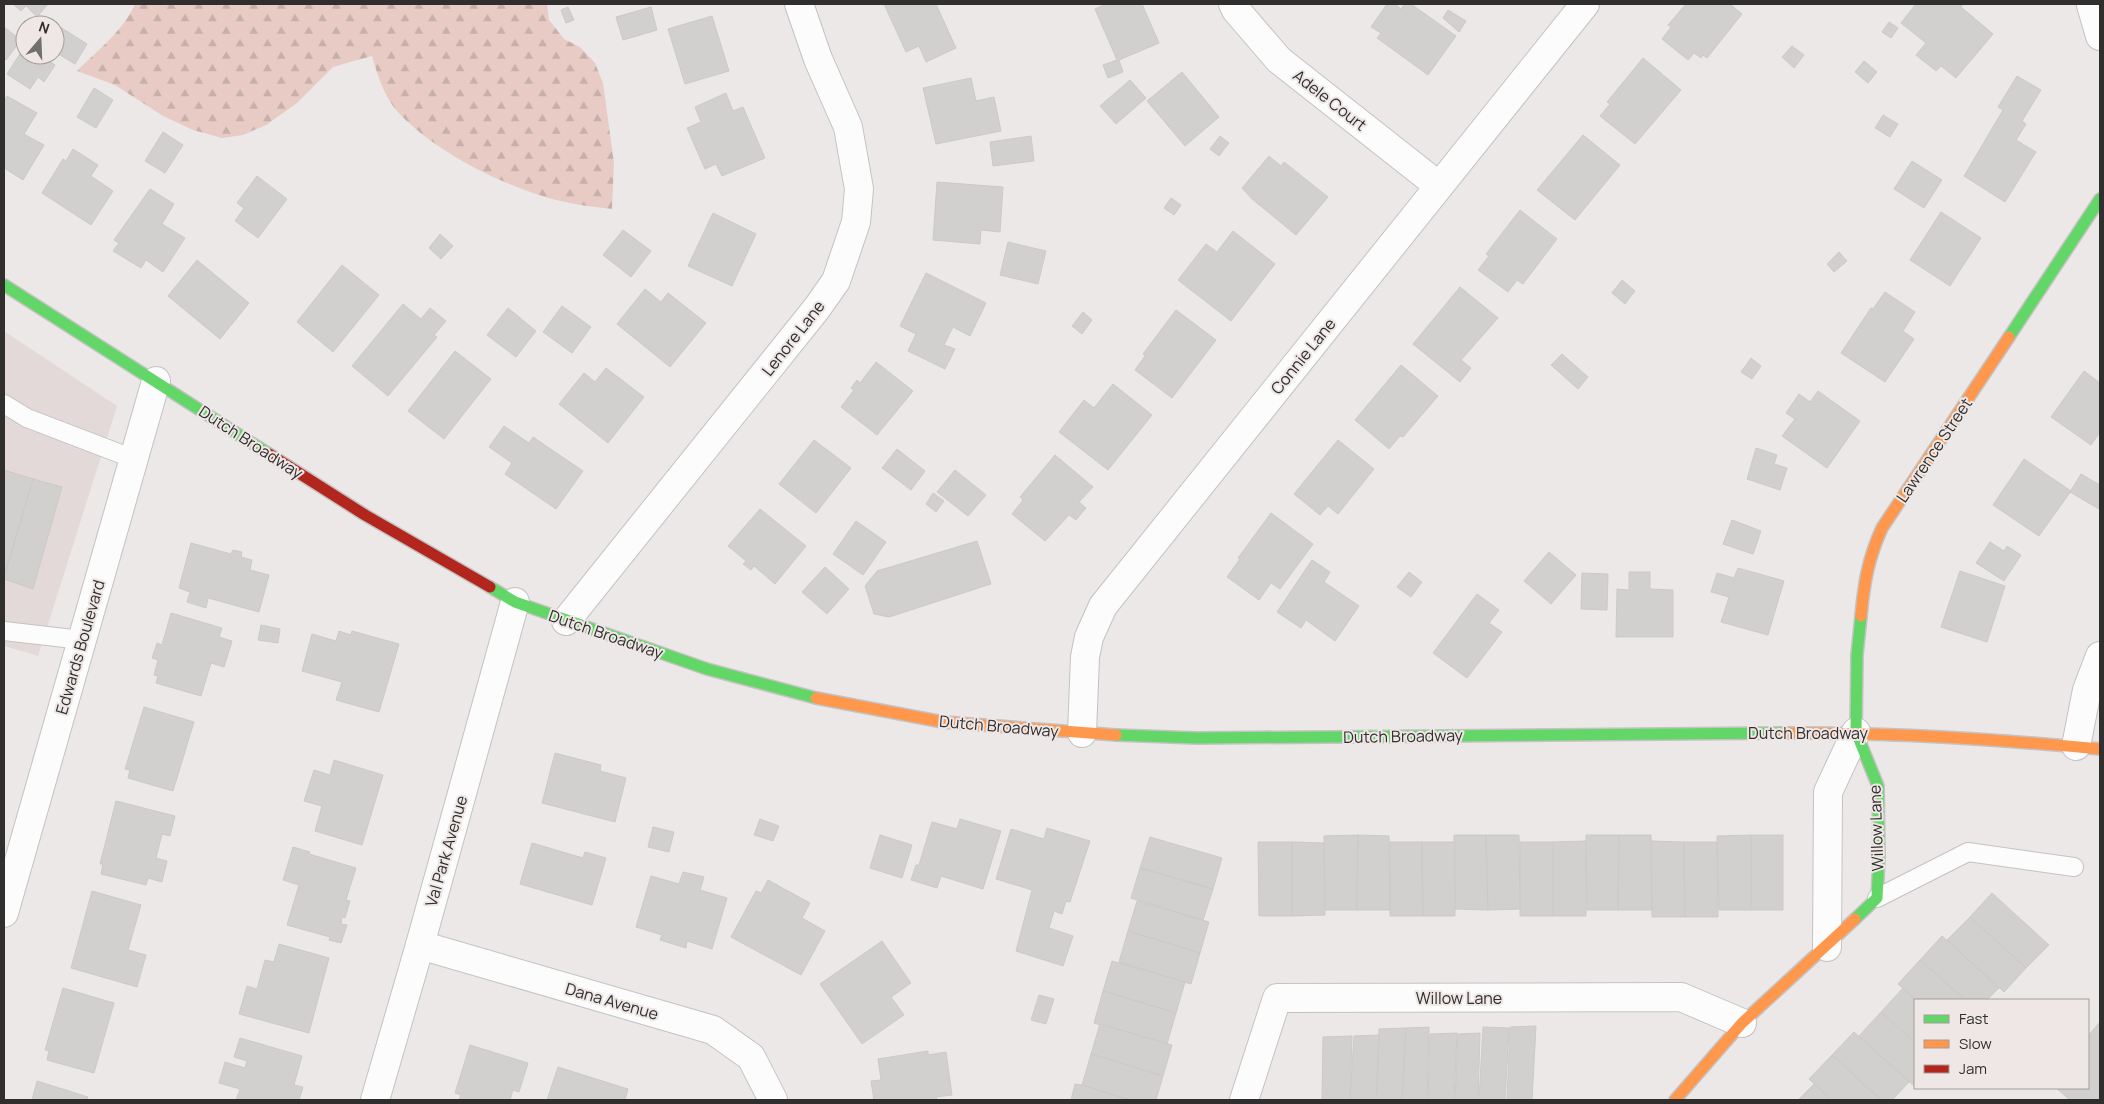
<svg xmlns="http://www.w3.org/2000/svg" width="2104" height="1104" viewBox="0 0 2104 1104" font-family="Manrope,sans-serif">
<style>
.built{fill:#e3d9d8}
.forest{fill:url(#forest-firs)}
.building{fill:#d2cfcf;stroke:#ccc9c9}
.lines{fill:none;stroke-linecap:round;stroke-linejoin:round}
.lane-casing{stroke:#c4c2c2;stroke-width:20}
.street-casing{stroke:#c4c2c2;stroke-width:30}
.fast-casing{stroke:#c4c2c2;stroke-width:14}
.slow-casing{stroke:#c4c2c2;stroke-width:14}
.jam-casing{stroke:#c4c2c2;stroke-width:14}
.lane{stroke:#fcfcfc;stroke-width:18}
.street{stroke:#fcfcfc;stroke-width:28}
.fast{stroke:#63d668;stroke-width:11}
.slow{stroke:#ff974d;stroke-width:11}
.jam{stroke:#b3261e;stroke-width:11}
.labels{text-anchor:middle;stroke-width:4;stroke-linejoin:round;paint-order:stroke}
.street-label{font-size:16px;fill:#312f2e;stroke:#eee7e6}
</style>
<defs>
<pattern id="forest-firs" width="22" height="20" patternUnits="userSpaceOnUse" patternTransform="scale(1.25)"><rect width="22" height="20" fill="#e8cbc5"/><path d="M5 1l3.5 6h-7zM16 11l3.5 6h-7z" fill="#c7afaa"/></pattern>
</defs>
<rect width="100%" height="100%" fill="#ece8e8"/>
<polygon class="built" points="4,331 117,406 38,656 4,646"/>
<path class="forest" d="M135 4H547L549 20 564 39 580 47 595 63 603 83 614 163 612 209C598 207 584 206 570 203 514 192 436 154 397 111 384 96 377 74 372 56L333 67 297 103 266 125 243 135 222 138 193 130 163 116 115 85 77 71C98 50 123 31 135 4Z"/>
<g class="building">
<polygon points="13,4 48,4 37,17 26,6 21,11"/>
<polygon points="884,4 936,4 956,48 926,62 919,46 906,52"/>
<polygon points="1106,4 1142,4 1159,43 1119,60 1123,72 1108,78 1103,65 1117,60 1095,9"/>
<polygon points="1387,4 1395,4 1401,9 1405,4 1411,4 1456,36 1428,75 1377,38 1381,33 1371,27"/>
<polygon points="1686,4 1730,4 1742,14 1707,58 1703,55 1701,58 1694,53 1688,60 1662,39 1671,27 1668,25"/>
<polygon points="1916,4 1963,4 1961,7 1993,34 1956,78 1941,66 1936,71 1916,55 1926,43 1901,23"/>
<polygon points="568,7 574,20 566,23 561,10"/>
<polygon points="651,7 657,30 623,40 616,17"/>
<polygon points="1448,10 1466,21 1459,32 1443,18"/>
<polygon points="712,16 729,71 685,84 668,29"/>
<polygon points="1889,22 1898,28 1891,38 1882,32"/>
<polygon points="57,25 87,44 75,64 55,52"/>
<polygon points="4,27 21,40 6,60 4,58"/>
<polygon points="25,46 25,55 42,55 55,65 44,82 38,77 30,89 7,74"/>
<polygon points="1792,46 1804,55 1794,68 1782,57"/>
<polygon points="1643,58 1681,90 1635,144 1600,116 1610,104 1607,102"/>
<polygon points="1864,61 1877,72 1868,83 1855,72"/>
<polygon points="1182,72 1219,117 1185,146 1147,101"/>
<polygon points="2017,76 2041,90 2022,121 2026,124 2016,140 2036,152 2005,202 1964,176 2003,110 1998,107"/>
<polygon points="971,78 976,101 994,97 1001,131 936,144 923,88"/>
<polygon points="1130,80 1146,98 1116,124 1100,106"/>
<polygon points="94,88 113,100 96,128 77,117"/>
<polygon points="726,93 733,111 743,107 765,158 722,176 716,164 705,169 687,128 701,122 695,107"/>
<polygon points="7,96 37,113 24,134 44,145 23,180 4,168 4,102"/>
<polygon points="1883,115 1898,124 1890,137 1875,128"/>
<polygon points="163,132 183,145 165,173 145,161"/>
<polygon points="1583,135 1620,165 1575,220 1537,190"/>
<polygon points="1031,136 1034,161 993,166 990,142"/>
<polygon points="1220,136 1229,143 1219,156 1210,149"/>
<polygon points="73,149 98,165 91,176 113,191 91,225 42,193 63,159 66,161"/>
<polygon points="1269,156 1281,166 1284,162 1328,197 1296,235 1252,199 1242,188"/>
<polygon points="1912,161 1942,180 1924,208 1894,189"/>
<polygon points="257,176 287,199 258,238 235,221 244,208 237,203"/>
<polygon points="937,182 1003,187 1000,232 981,230 980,244 933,240"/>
<polygon points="150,189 174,204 162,224 185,238 163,272 146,260 141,268 113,251 119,243 114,240"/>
<polygon points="1171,198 1181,205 1174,215 1164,208"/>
<polygon points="1520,210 1557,239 1523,284 1517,280 1508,292 1478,270 1489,256 1486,254"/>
<polygon points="1941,212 1981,238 1950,286 1910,260"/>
<polygon points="713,213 756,234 732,286 688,266"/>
<polygon points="623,230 651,251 631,277 603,255"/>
<polygon points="1233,231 1275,264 1231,321 1178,280 1206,244 1217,252"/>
<polygon points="440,234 453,246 441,259 429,248"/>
<polygon points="1008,242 1046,251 1038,284 1000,275"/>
<polygon points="1839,252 1847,261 1834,272 1827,264"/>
<polygon points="197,260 249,303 220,339 168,296"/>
<polygon points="342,265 379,295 333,352 297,322"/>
<polygon points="926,273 986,303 970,336 953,327 944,345 955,349 945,369 908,351 916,334 900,326"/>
<polygon points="1622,280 1635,291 1625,304 1612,293"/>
<polygon points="1460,287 1498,318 1461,360 1471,368 1460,382 1413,344"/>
<polygon points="645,289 661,302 668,293 706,323 670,367 617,324"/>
<polygon points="1885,292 1915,312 1903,331 1914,339 1885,382 1841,353 1871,308 1873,309"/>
<polygon points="403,304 421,319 430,308 446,321 434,335 437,337 388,396 352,366"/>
<polygon points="562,306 591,327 572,353 543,332"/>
<polygon points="508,308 536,331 516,357 487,335"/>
<polygon points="1176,310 1216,340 1172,398 1135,370 1145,356 1143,354"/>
<polygon points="1083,312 1092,320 1082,334 1072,326"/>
<polygon points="455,351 491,379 444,439 408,411"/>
<polygon points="1562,354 1588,377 1578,389 1551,365"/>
<polygon points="1751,358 1761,366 1752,379 1741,372"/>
<polygon points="876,362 913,391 877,435 841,407 854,390 851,388 857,380 860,383"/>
<polygon points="1401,365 1438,396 1403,437 1400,436 1389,449 1355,420"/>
<polygon points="606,368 644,397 608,443 559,404 584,373 595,382"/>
<polygon points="2084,371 2100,383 2100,432 2091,445 2051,417"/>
<polygon points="1113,384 1152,415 1108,470 1059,432 1084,400 1094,408"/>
<polygon points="1818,391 1860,421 1827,468 1782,436 1795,419 1786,413 1799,394 1810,402"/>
<polygon points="504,426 529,443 533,437 583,471 556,509 505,474 512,463 489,447"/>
<polygon points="814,440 851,468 816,513 779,484"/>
<polygon points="1338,440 1374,469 1338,514 1328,506 1320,515 1294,494"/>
<polygon points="1756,448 1777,455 1774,464 1787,468 1780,490 1747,479"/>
<polygon points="897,449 925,471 911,490 882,468"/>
<polygon points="1055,455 1093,487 1079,502 1086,508 1076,520 1069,515 1045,541 1012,514 1023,500 1020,497"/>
<polygon points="2024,459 2071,491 2039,536 1993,505"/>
<polygon points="4,470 33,479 4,576"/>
<polygon points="955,470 986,495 968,516 937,492"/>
<polygon points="2081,474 2100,485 2099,509 2070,492"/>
<polygon points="33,479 62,487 33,589 4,579"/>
<polygon points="933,493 944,501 936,512 926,504"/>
<polygon points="760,509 806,546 775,584 754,566 751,570 743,564 746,561 728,546"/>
<polygon points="1271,513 1313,544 1280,589 1271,583 1259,600 1227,577 1240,559 1238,558"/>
<polygon points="1732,520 1761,531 1753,554 1723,544"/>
<polygon points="856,521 886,542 863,575 833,554"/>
<polygon points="977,541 991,584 889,617 874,614 865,586 877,571"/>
<polygon points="1990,542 2004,551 2007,546 2021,555 2004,581 1976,563"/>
<polygon points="191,543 231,554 233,550 242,552 241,557 252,560 250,570 269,575 259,612 208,598 206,608 187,602 190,592 179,588"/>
<polygon points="1549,552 1576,575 1551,604 1524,581"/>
<polygon points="1312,560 1330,572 1324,582 1359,606 1335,641 1306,620 1301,628 1277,612"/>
<polygon points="825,567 849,589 827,614 802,592"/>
<polygon points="1738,568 1784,581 1768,635 1721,622 1729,597 1711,592 1717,573 1734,578"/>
<polygon points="1960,571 2005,586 1987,642 1941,627"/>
<polygon points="1409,572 1422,582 1411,597 1397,587"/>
<polygon points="1629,572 1650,572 1650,589 1673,590 1673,637 1616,637 1617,589 1629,590"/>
<polygon points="1582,573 1608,574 1607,610 1581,609"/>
<polygon points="1477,594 1499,610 1489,623 1502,632 1467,678 1433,653"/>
<polygon points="171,613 222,628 219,637 232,641 224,667 211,663 201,696 156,683 158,676 154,675 158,660 152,658 157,643 162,645"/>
<polygon points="261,625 280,629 278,643 258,640"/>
<polygon points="339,631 351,635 352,631 399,644 379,712 336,700 342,682 302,671 312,634 336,641"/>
<polygon points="144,707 194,722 173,791 128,778 130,770 125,769"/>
<polygon points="555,753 601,765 600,771 626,778 615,822 542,803"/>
<polygon points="334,760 383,775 362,845 315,831 322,806 304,801 314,770 330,775"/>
<polygon points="116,801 175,816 170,836 162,834 156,858 167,861 162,882 148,878 146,885 101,874 103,864 100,864"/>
<polygon points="760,819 779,826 773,841 754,835"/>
<polygon points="960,819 1001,831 983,889 941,876 937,888 911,880 916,865 919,865 932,822 957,829"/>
<polygon points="653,827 674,832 669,852 648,847"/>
<polygon points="1047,828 1090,841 1070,902 1066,901 1062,914 1054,911 1049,928 1073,936 1063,966 1016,951 1032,890 996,879 1011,829 1044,839"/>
<polygon points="880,835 912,845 902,878 870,868"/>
<polygon points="1358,835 1357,910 1325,910 1324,836"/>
<polygon points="1358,835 1389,836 1390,910 1357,910"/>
<polygon points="1454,835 1486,835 1488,910 1455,909"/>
<polygon points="1486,835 1519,835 1520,909 1488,910"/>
<polygon points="1586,835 1619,835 1618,910 1587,910"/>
<polygon points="1619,835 1651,835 1652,910 1618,910"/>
<rect x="1751" y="835" width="32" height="75"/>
<polygon points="1751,835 1751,910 1719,910 1717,836"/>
<polygon points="1150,837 1222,858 1213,889 1140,868"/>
<polygon points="1586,841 1586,916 1553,916 1553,842"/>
<polygon points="1651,841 1684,842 1685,917 1652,917"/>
<polygon points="1258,842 1292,842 1292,916 1259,916"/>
<polygon points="1292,842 1324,843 1325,915 1292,916"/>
<polygon points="1390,842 1422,842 1423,916 1390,916"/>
<polygon points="1422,842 1455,842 1455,916 1423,916"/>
<rect x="1520" y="842" width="33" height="74"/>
<polygon points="1684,842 1717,842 1718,917 1685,917"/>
<polygon points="532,843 583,858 585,852 606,858 592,905 520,884"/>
<polygon points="293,847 310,852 309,854 356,868 346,900 350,901 345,918 342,917 341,924 347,925 341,943 329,940 330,937 287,925 299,885 283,880"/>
<polygon points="1140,868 1213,889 1203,920 1131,898"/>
<polygon points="683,872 704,877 700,890 727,898 712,949 687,941 686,948 660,940 662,935 636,927 651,876 679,884"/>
<polygon points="768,880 810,903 802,918 825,931 801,975 731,937 756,891 761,893"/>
<polygon points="92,891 141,905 128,950 146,955 137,987 71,968"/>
<polygon points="1992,893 2049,945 2026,968 1970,917"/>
<polygon points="1137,901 1209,922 1200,953 1128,931"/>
<polygon points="1970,917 2026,968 2004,992 1947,940"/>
<polygon points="1128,931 1200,953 1191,984 1119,962"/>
<polygon points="1942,936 1999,988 1987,1000 1965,1000 1920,960"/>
<polygon points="882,941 911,983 891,997 904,1015 862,1044 820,984"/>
<polygon points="279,944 329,958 309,1033 239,1014 247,986 257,989 265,960 274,962"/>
<polygon points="1920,960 1965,1000 1916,1000 1898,984"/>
<polygon points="1112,961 1185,982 1176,1013 1103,991"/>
<polygon points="63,988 114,1003 94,1073 47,1060 49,1051 45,1050"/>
<polygon points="1903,988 1916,1000 1915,1043 1881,1012"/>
<polygon points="1103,991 1176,1013 1167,1044 1094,1023"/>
<polygon points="1039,995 1054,999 1046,1024 1031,1020"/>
<polygon points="1881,1012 1915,1043 1914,1086 1859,1036"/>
<polygon points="2100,1022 2100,1100 2070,1100 2056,1088 2088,1088 2088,1036"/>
<polygon points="1100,1024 1172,1045 1163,1076 1091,1054"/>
<polygon points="1536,1026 1532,1100 1507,1100 1510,1027"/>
<polygon points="1429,1027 1427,1100 1402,1100 1406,1028"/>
<polygon points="1483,1027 1509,1028 1505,1100 1479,1100"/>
<polygon points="1406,1028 1402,1100 1377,1100 1379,1029"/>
<polygon points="1854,1032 1909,1082 1892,1100 1881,1100 1832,1055"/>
<polygon points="1457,1033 1454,1100 1428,1100 1430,1034"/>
<polygon points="1480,1033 1478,1100 1455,1100 1458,1034"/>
<polygon points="1379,1035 1376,1100 1350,1100 1354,1036"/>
<polygon points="1352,1036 1350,1100 1322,1100 1323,1037"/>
<polygon points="240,1038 302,1056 294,1085 303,1087 299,1100 236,1100 240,1089 219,1083 225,1062 245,1068 247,1061 234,1057"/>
<polygon points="470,1045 528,1063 519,1092 513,1090 510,1100 459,1100 461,1095 455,1093"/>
<polygon points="928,1051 928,1055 946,1052 952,1095 936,1097 937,1100 874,1100 871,1081 881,1080 878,1059"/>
<polygon points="1091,1054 1163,1076 1156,1100 1130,1100 1082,1085"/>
<polygon points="1832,1055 1881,1100 1832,1100 1809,1079"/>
<polygon points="558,1067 628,1089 625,1100 547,1100"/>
<polygon points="37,1081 88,1097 87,1100 32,1100"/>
<polygon points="1075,1084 1082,1085 1130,1100 1071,1100"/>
<polygon points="1814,1084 1832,1100 1798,1100"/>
</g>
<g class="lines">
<g class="lane-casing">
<g id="lane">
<polyline points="4,404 27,418 134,459"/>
<polyline points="4,631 82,640"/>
<polyline points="1877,898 1968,852 2074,867"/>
</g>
</g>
<g class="street-casing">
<g id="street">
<polyline points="1233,4 1236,10 1279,60 1439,186"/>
<polyline points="2091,5 2100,36"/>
<polyline points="566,621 817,308 836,281 856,222 859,189 848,127 818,59 799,4"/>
<polyline points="1082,733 1085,657 1089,637 1103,606 1585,4"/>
<polyline points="2076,746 2087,690 2100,656"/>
<polyline points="4,913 156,381"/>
<polyline points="420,945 713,1030 751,1057 773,1100"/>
<polyline points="1827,947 1828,792 1856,732"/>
<polyline points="375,1100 420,945 515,602"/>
<polyline points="1244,1100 1277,998 1681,997 1742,1023"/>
</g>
</g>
<g class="fast-casing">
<g id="fast">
<polyline points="4,285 269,454"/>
<polyline points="2009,337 2100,199"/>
<polyline points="490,587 515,602 707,669 816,698"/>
<polyline points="1116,735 1197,738 1784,733"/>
<polyline points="1855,919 1877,898 1879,857 1878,786 1856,732 1857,655 1861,616"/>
</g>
</g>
<g class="slow-casing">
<g id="slow">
<path d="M1861 616C1864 583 1868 559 1882 528L2009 337"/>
<polyline points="816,698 943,722 1116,735"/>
<path d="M1784 733C1890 732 1995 739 2100 749"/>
<polyline points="1675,1100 1742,1023 1855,919"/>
</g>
</g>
<g class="jam-casing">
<polyline id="jam" points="269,454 365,515 490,587"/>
</g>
<use href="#lane" class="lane"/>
<use href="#street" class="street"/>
<use href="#fast" class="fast"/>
<use href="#slow" class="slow"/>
<use href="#jam" class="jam"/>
</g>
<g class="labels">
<g class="street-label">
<text transform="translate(1330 100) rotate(38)" y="6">Adele Court</text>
<text transform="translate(793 338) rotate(-52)" y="6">Lenore Lane</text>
<text transform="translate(1303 356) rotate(-51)" y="6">Connie Lane</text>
<text transform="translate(251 442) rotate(33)" y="6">Dutch Broadway</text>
<text transform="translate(1934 450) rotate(-56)" y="6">Lawrence Street</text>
<text transform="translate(606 634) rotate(19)" y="6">Dutch Broadway</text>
<text transform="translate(80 647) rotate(-74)" y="6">Edwards Boulevard</text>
<text transform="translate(999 726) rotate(5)" y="6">Dutch Broadway</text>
<text x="1808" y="739">Dutch Broadway</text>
<text transform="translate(1403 736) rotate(-1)" y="6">Dutch Broadway</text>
<text transform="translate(1876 828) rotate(-92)" y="6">Willow Lane</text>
<text transform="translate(446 851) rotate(-74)" y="6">Val Park Avenue</text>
<text x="1459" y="1004">Willow Lane</text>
<text transform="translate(612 1001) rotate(16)" y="6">Dana Avenue</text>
</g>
</g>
<rect width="2104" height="1104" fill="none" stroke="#312f2e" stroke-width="10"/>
<rect x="1914" y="999" width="175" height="90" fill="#eee7e6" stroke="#a29d9c"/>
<rect x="1924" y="1015" width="25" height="8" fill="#63d668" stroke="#a29d9c"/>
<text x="1959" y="1024" font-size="15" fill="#312f2e">Fast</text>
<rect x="1924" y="1040" width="25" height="8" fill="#ff974d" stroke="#a29d9c"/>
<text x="1959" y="1049" font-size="15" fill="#312f2e">Slow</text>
<rect x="1924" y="1065" width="25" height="8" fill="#b3261e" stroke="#a29d9c"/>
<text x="1959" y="1074" font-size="15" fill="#312f2e">Jam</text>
<g transform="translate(40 40) rotate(19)"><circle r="24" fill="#eee7e6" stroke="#a29d9c"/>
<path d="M0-4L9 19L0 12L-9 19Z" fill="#72706f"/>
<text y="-8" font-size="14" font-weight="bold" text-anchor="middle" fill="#312f2e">N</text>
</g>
</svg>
